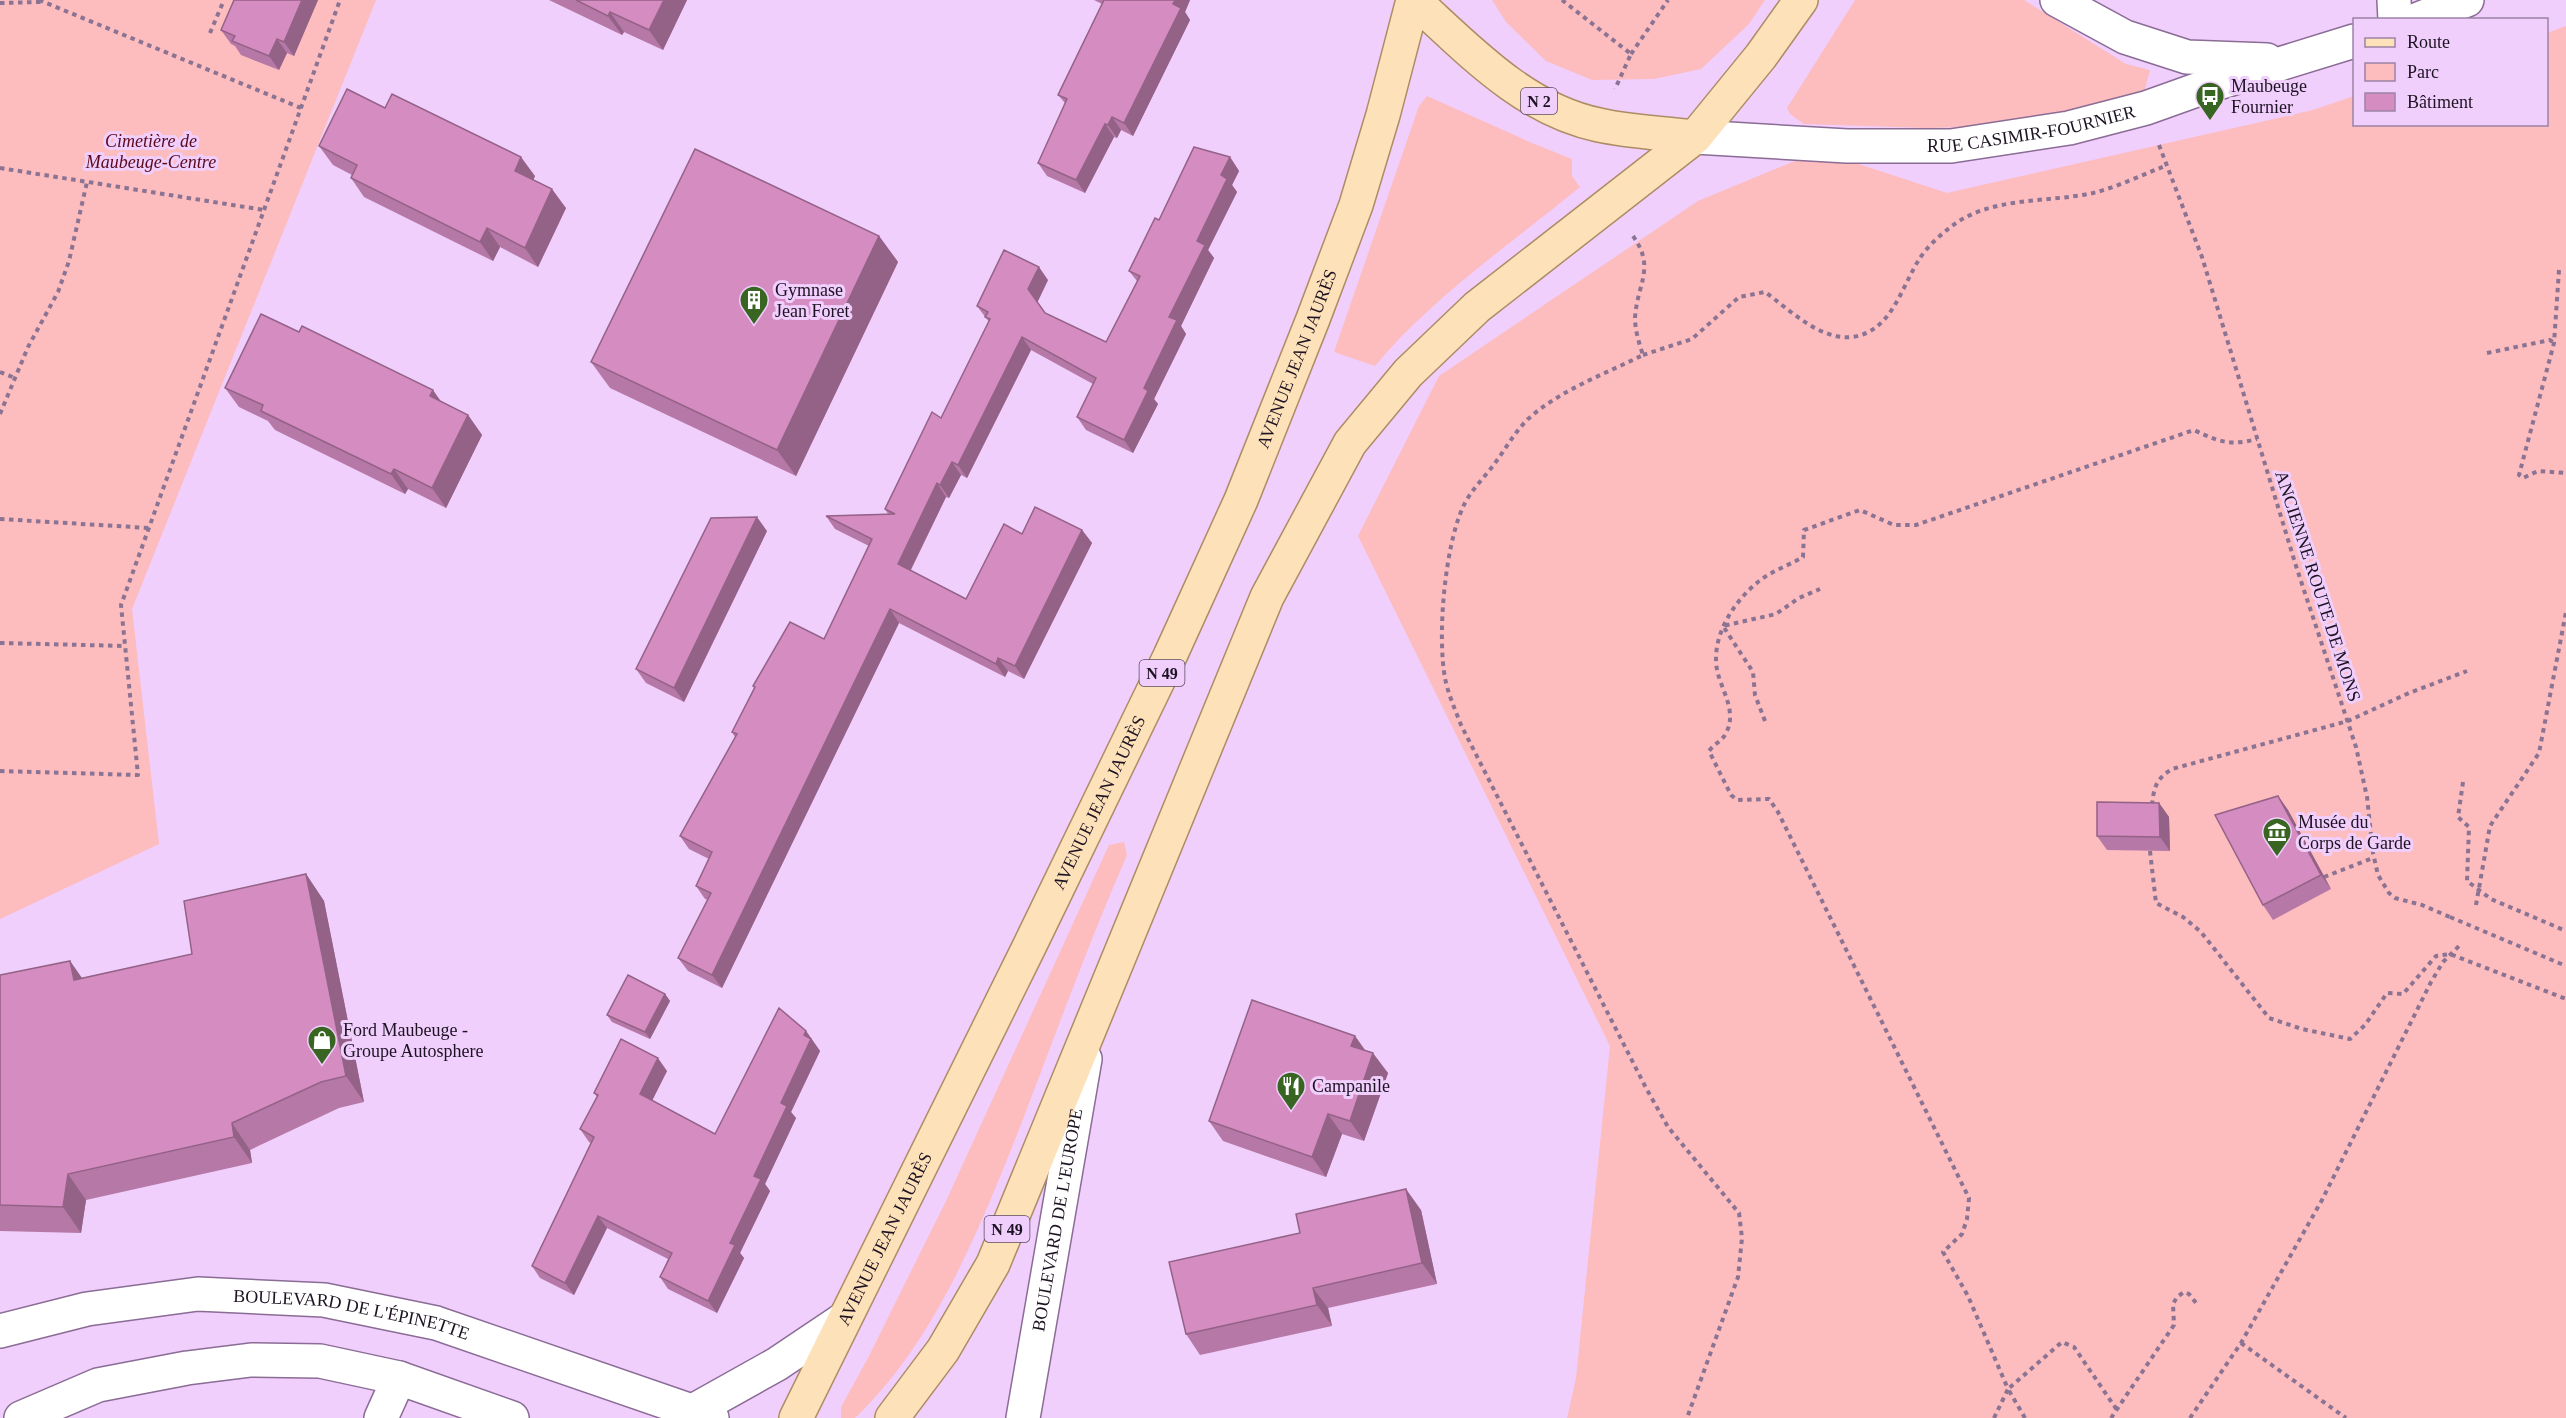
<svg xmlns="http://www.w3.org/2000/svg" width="2566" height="1418" viewBox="0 0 2566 1418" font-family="Georgia,serif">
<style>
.green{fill:#fdbcbe}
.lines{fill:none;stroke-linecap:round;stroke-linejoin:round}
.minor-casing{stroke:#8a6c95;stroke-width:36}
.tertiary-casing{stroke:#8a6c95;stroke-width:36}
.secondary-casing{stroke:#8a6c95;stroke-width:36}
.primary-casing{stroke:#ad8c65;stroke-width:36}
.path{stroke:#8b7493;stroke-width:4;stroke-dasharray:4.5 4.5;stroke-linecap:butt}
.minor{stroke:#fff;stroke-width:33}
.tertiary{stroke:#fff;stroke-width:33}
.secondary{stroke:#fff;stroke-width:33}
.primary{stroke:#fde1b8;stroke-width:33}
.path-bridge{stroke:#8b7493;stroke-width:4;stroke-dasharray:4.5 4.5;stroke-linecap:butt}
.wall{fill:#b678a6}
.shaded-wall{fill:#946287}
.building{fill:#d48cc1;stroke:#946287;stroke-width:1.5}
.labels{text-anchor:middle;stroke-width:6;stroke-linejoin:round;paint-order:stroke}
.shield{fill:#f0cffc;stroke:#5c4b63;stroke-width:1.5}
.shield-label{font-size:16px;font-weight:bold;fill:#1d1222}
.poi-label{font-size:18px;fill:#1d1222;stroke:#f0cffc;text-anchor:start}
.street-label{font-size:18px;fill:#1d1222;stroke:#f0cffc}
.park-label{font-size:18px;font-style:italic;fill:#5b091b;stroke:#f0cffc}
</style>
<rect width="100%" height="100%" fill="#f0cffc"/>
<g class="green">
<polygon points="0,0 376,0 132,609 159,844 0,919"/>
<polygon points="1492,0 1765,0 1749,24 1701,69 1654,79 1592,80 1546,61 1506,22"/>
<polygon points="1855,0 2024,0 2126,64 2150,70 2144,93 2005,126 1926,128 1804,124 1790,114 1787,108"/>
<polygon points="2566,26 2566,1418 1567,1418 1576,1378 1610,1046 1358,536 1439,376 1698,201 1819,151 1947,193 2313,110 2354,96 2354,124 2546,124 2547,33"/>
<path d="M1427 96 1532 143 1572 159V176L1580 187C1512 243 1430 299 1375 366L1334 352 1419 106Z"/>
<path d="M1124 842 1127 855C1088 944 1055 1036 1020 1127 980 1228 935 1342 855 1418H841V1407L868 1358 946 1201 1109 845Z"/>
</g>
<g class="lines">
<g class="minor-casing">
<g id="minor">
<polyline points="2394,0 2395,20"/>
<polyline points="381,1418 399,1378"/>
</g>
</g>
<g class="tertiary-casing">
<g id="tertiary">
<path id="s1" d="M0 1331 87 1309 198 1294 324 1300 436 1323 712 1418"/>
<polyline points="693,1411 777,1364 844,1319"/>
<polyline points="21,1418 98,1385 187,1368 251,1360 320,1361 399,1378 512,1418"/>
</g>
</g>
<g class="secondary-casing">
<g id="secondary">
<polyline points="2057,0 2125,37 2187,57 2267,60"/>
<polyline points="2416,20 2467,0"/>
<path id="s2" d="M1695 137 1847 146H1951L2069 128 2146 108 2202 88 2354 41"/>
<path id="s3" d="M1023 1418 1085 1059"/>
</g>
</g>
<g class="primary-casing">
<g id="primary">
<path d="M1414 0C1468 49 1524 110 1599 125 1630 132 1664 133 1695 137"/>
<path id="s4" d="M796 1418 1029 947 1170 656 1241 500 1313 319 1356 205 1383 115 1413 0"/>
<polyline points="892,1418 943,1350 993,1264 1267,597 1350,443 1408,373 1477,307 1695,137 1761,56 1801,0"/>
</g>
</g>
<g class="path">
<polyline points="39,0 301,108"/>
<polyline points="1562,0 1631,54 1615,89"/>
<polyline points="0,3 41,2"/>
<polyline points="210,33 224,0"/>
<polyline points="1631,54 1668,0"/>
<polyline points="2159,145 2202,257 2296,566 2356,747 2367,797 2373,853 2378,875 2389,893 2395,898 2422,905 2450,917"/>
<polyline points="0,168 264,210"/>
<path d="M1633 236C1656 268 1637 284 1635 318 1635 330 1639 343 1643 355 1605 374 1560 390 1528 419 1515 432 1506 448 1495 463 1485 477 1470 491 1463 507 1445 546 1437 635 1445 678 1448 694 1455 709 1461 725L1646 1088 1668 1127 1739 1213 1742 1238 1738 1277 1687 1418"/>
<polyline points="2559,270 2554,343 2519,475 2523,478 2538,471 2566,473"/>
<polyline points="2487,353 2550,340 2554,343"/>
<path d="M1643 355 1692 339 1739 297 1765 292C1790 310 1819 340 1852 337 1892 332 1901 287 1920 258 1928 246 1940 235 1952 226 1991 196 2047 203 2093 193 2117 187 2142 175 2165 166"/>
<polyline points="0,372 15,378"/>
<polyline points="0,414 28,347 58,292 69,261 87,182"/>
<polyline points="0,519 149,528"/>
<polyline points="0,643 126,646"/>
<polyline points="1765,721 1755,695 1753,672 1723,626 1776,614 1799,598 1820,589"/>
<polyline points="0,771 138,775 121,605 340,0"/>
<polyline points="2463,782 2458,817 2469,827 2467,881 2491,899 2566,931"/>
<path d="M2152 805C2154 787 2156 779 2172 769L2348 721 2409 693 2467 671"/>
<polyline points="2150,851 2156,903 2183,917 2201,932 2269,1018 2302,1029 2350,1039 2365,1025 2387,993 2403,994 2436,956 2450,954 2566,999"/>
<polyline points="2324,877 2373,858"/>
<polyline points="2476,905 2490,826 2539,753 2566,612"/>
<polyline points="2241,1343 2346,1418"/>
<path d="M1994 1418 2008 1389 1968 1296 1943 1252 1962 1234 1967 1219 1969 1198 1778 812 1769 799 1737 800 1731 795 1709 751C1715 743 1723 741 1727 731 1736 712 1723 692 1718 674 1709 640 1732 603 1758 582 1771 571 1788 566 1803 557L1804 530 1860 510 1894 525H1916L2194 430C2219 442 2230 446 2257 439"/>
<polyline points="2025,1418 2008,1389 2062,1342 2074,1347 2117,1410"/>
<polyline points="2111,1418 2174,1325 2173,1304 2177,1297 2184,1292 2189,1294 2197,1304"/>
<polyline points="2190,1418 2241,1343 2322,1200 2431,982 2443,962 2459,946"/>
</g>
<use href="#minor" class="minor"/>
<use href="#tertiary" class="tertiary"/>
<use href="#secondary" class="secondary"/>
<use href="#primary" class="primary"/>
<polyline class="path-bridge" points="2450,917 2566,966"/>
</g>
<g class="wall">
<polygon points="318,0 294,56 287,53 279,70 241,55 235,46 231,44 221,30"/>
<polygon points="549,0 687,0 663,50 624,32 622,35"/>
<polygon points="1094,0 1190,0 1185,12 1190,20 1133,136 1121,130 1117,138 1114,137 1085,193 1047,176 1038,163 1065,103 1058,95 1102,4"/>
<polygon points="385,108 535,176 533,180 566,208 538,267 500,247 493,261 364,197 351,178 352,175 333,165 319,146"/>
<polygon points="1230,157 1239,171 1232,185 1237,192 1208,250 1214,258 1181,326 1186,334 1154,399 1158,404 1133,453 1086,430 1077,417 1093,384 1031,350 967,478 961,475 949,498 946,497 911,570 966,599 1022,534 1082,530 1092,543 1024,679 1008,671 1005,677 899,623 722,988 688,971 678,958 708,900 705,899 696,886 709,859 689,849 680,836 735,737 732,732 754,688 753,686 824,639 869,546 835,529 826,516 888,514 885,509 941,418 989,322 977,306 1048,280 1037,303 1045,313 1106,342 1137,281 1129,271 1159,220"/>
<polygon points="879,236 898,262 796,476 610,388 591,362"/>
<polygon points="225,388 441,402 468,415 482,435 446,508 408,489 405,494 275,430 268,421 239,407"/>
<polygon points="767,531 684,702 646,683 636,669"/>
<polygon points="2278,796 2288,810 2331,889 2273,920 2263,905"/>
<polygon points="2159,803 2169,817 2170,851 2107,850 2097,836"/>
<polygon points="306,874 324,901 364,1102 339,1108 250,1150 252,1163 86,1200 81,1233 0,1231 0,975 70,961 82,978 192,954"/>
<polygon points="665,994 670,1001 650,1039 612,1022 607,1015"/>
<polygon points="806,1031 820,1051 791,1112 796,1118 765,1184 770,1191 740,1253 744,1258 717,1313 668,1289 660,1277 668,1259 607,1228 574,1295 540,1278 532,1266 591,1143 589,1142 580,1129 597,1097 594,1093 667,1071 652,1100 715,1134"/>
<polygon points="1355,1036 1365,1050 1388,1073 1364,1141 1342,1134 1326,1177 1223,1141 1209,1121"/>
<polygon points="1421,1210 1437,1284 1328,1308 1332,1326 1200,1355 1186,1334"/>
</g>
<g class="shaded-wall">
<polygon points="302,0 318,0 294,56 284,42"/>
<polygon points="664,0 687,0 663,50 649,30"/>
<polygon points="1175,0 1190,0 1185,12 1190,20 1133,136 1124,123"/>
<polygon points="610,12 624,32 622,35 608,16"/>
<polygon points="277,39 287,53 279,70 269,56"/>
<polygon points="1112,117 1121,130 1117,138 1108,125"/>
<polygon points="1105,124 1114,137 1085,193 1076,180"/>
<polygon points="521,157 535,176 529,190 515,171"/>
<polygon points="1230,157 1239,171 1232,185 1237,192 1208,250 1214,258 1181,326 1186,334 1154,399 1158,404 1133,453 1124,440 1221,175"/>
<polygon points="552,189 566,208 538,267 525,248"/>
<polygon points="487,228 500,247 493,261 480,242"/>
<polygon points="879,236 898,262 796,476 777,450"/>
<polygon points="1039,267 1048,280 1037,303 1028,289"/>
<polygon points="1022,337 1031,350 967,478 958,465"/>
<polygon points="433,390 447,410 430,396"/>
<polygon points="468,415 482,435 446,508 432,488"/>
<polygon points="952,462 961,475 949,498 940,485"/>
<polygon points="394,469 408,489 405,494 391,474"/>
<polygon points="937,483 946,497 907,577 898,564"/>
<polygon points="757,517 767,531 684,702 674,688"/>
<polygon points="1082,530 1092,543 1024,679 1015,666"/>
<polygon points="890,609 899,623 722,988 712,975"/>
<polygon points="998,658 1008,671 1005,677 996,664"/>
<polygon points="2278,796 2288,810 2331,889 2321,875"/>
<polygon points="2159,803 2169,817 2170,851 2160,837"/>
<polygon points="306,874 324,901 364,1102 346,1076"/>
<polygon points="70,961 88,987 74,980"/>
<polygon points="665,994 670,1001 650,1039 645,1032"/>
<polygon points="806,1031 820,1051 791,1112 796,1118 765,1184 770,1191 740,1253 744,1258 717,1313 708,1301 730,1243"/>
<polygon points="1355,1036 1369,1056 1351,1046"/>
<polygon points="1373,1053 1388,1073 1364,1141 1350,1121"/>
<polygon points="658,1058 667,1071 649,1107 640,1094"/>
<polygon points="1328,1114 1342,1134 1326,1177 1312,1157"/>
<polygon points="232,1123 250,1150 252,1163 234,1137"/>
<polygon points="68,1174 86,1200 81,1233 63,1207"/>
<polygon points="1406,1189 1421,1210 1437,1284 1422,1263"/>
<polygon points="598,1216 607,1228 574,1295 565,1283"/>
<polygon points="1313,1288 1328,1308 1332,1326 1317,1305"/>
</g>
<g class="building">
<polygon points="234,0 302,0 284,42 277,39 269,56 232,41 235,36 221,30"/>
<polygon points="576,0 664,0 649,30 610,12 608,16"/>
<polygon points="1104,0 1175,0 1173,4 1181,8 1124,123 1112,117 1108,125 1105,124 1076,180 1038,163 1067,99 1058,95"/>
<polygon points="347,89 385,108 392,94 521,157 515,171 552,189 525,248 487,228 480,242 351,178 357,165 319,146"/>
<polygon points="1194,147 1230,157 1221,175 1227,179 1197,241 1205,245 1169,317 1177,320 1144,388 1148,391 1124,440 1077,417 1096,378 1022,337 958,465 952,462 940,485 937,483 898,564 966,599 1004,524 1022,534 1035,507 1082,530 1015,666 998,658 996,664 890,609 712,975 678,958 711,893 696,886 712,852 680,836 737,734 732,732 755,687 753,686 790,622 824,639 872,539 826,516 895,514 885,509 932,412 941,418 990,319 985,317 988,312 977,306 1004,250 1039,267 1028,289 1045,313 1106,342 1140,276 1129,271 1155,218 1159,220"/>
<polygon points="695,149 879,236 777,450 591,362"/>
<polygon points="261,314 299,332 302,326 433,390 430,396 468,415 432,488 394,469 391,474 261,411 263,405 225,388"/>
<polygon points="757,517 674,688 636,669 711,518"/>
<polygon points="2278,796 2321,875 2263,905 2215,815"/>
<polygon points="2097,802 2159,803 2160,837 2097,836"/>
<polygon points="306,874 346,1076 321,1082 232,1123 234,1137 68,1174 63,1207 0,1205 0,975 70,961 74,980 192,954 184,901"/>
<polygon points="628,975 665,994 645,1032 607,1015"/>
<polygon points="1252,1000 1355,1036 1351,1046 1373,1053 1350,1121 1328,1114 1312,1157 1209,1121"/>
<polygon points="779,1008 806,1031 804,1035 811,1039 781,1103 787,1106 754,1176 761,1179 730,1243 735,1245 708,1301 660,1277 672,1253 598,1216 565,1283 532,1266 594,1137 580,1129 598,1095 594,1093 621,1039 658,1058 640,1094 715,1134"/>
<polygon points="1406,1189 1422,1263 1313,1288 1317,1305 1186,1334 1169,1262 1300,1233 1296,1214"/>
</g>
<defs>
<g id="bus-pin" transform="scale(1.5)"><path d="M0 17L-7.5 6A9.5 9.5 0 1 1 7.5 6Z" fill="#396523" stroke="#f0cffc"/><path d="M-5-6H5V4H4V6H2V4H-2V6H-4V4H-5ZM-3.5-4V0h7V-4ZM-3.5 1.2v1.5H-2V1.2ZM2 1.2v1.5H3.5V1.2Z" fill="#fff"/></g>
<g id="building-pin" transform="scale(1.5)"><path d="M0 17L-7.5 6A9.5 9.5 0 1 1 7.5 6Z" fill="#396523" stroke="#f0cffc"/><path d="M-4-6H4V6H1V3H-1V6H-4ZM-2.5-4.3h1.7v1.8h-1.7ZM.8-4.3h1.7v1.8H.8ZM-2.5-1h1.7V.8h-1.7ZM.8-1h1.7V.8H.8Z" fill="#fff"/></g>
<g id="museum-pin" transform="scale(1.5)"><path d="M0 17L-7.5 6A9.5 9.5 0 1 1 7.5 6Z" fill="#396523" stroke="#f0cffc"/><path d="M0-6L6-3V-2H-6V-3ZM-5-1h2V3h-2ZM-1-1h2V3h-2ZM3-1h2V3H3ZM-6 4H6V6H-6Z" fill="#fff"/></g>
<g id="shop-pin" transform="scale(1.5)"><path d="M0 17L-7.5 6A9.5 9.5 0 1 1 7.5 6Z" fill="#396523" stroke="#f0cffc"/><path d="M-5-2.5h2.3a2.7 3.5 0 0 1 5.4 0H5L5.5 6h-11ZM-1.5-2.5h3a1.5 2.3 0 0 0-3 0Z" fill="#fff"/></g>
<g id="restaurant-pin" transform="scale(1.5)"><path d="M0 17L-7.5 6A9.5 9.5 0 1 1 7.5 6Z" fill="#396523" stroke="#f0cffc"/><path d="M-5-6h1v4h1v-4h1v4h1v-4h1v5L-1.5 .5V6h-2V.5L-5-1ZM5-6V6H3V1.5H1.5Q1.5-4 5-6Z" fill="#fff"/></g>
</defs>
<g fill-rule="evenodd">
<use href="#bus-pin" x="2210" y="96"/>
<use href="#building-pin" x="754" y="300"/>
<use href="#museum-pin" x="2277" y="832"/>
<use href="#shop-pin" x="322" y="1040"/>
<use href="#restaurant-pin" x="1291" y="1086"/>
</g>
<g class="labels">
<g class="shield">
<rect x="1521" y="88" width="36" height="26" rx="4.5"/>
<rect x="1139.5" y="660" width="45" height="26" rx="4.5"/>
<rect x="984.5" y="1216" width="45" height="26" rx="4.5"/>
</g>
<g class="shield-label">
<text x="1539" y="107">N 2</text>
<text x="1162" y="679">N 49</text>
<text x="1007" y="1235">N 49</text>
</g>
<g class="poi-label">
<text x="2231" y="92">Maubeuge<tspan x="2231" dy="21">Fournier</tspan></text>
<text x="775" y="296">Gymnase<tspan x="775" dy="21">Jean Foret</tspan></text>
<text x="2298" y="828">Musée du<tspan x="2298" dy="21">Corps de Garde</tspan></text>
<text x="343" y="1036">Ford Maubeuge -<tspan x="343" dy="21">Groupe Autosphere</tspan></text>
<text x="1312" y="1092">Campanile</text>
</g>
<g class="street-label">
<text dy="6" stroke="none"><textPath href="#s2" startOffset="338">RUE CASIMIR-FOURNIER</textPath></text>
<text dy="6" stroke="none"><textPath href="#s4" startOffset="1172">AVENUE JEAN JAURÈS</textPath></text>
<text transform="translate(2318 586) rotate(72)" y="6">ANCIENNE ROUTE DE MONS</text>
<text dy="6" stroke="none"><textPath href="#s4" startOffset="686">AVENUE JEAN JAURÈS</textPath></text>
<text dy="6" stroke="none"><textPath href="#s3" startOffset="201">BOULEVARD DE L'EUROPE</textPath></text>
<text dy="6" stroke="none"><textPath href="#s4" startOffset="200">AVENUE JEAN JAURÈS</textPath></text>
<text dy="6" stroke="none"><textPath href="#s1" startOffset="357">BOULEVARD DE L'ÉPINETTE</textPath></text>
</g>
<g class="park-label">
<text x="151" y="147">Cimetière de<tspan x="151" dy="21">Maubeuge-Centre</tspan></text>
</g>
</g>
<rect x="2353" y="18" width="195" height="108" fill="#f0cffc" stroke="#9c83a5" stroke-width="1.5"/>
<rect x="2365" y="38" width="30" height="9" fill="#fde1b8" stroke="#9c83a5" stroke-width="1.5"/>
<text x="2407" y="48" font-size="18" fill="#1d1222">Route</text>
<rect x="2365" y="63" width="30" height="18" fill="#fdbcbe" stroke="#9c83a5" stroke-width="1.5"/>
<text x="2407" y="78" font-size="18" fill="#1d1222">Parc</text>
<rect x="2365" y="93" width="30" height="18" fill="#d48cc1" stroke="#9c83a5" stroke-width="1.5"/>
<text x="2407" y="108" font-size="18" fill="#1d1222">Bâtiment</text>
</svg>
